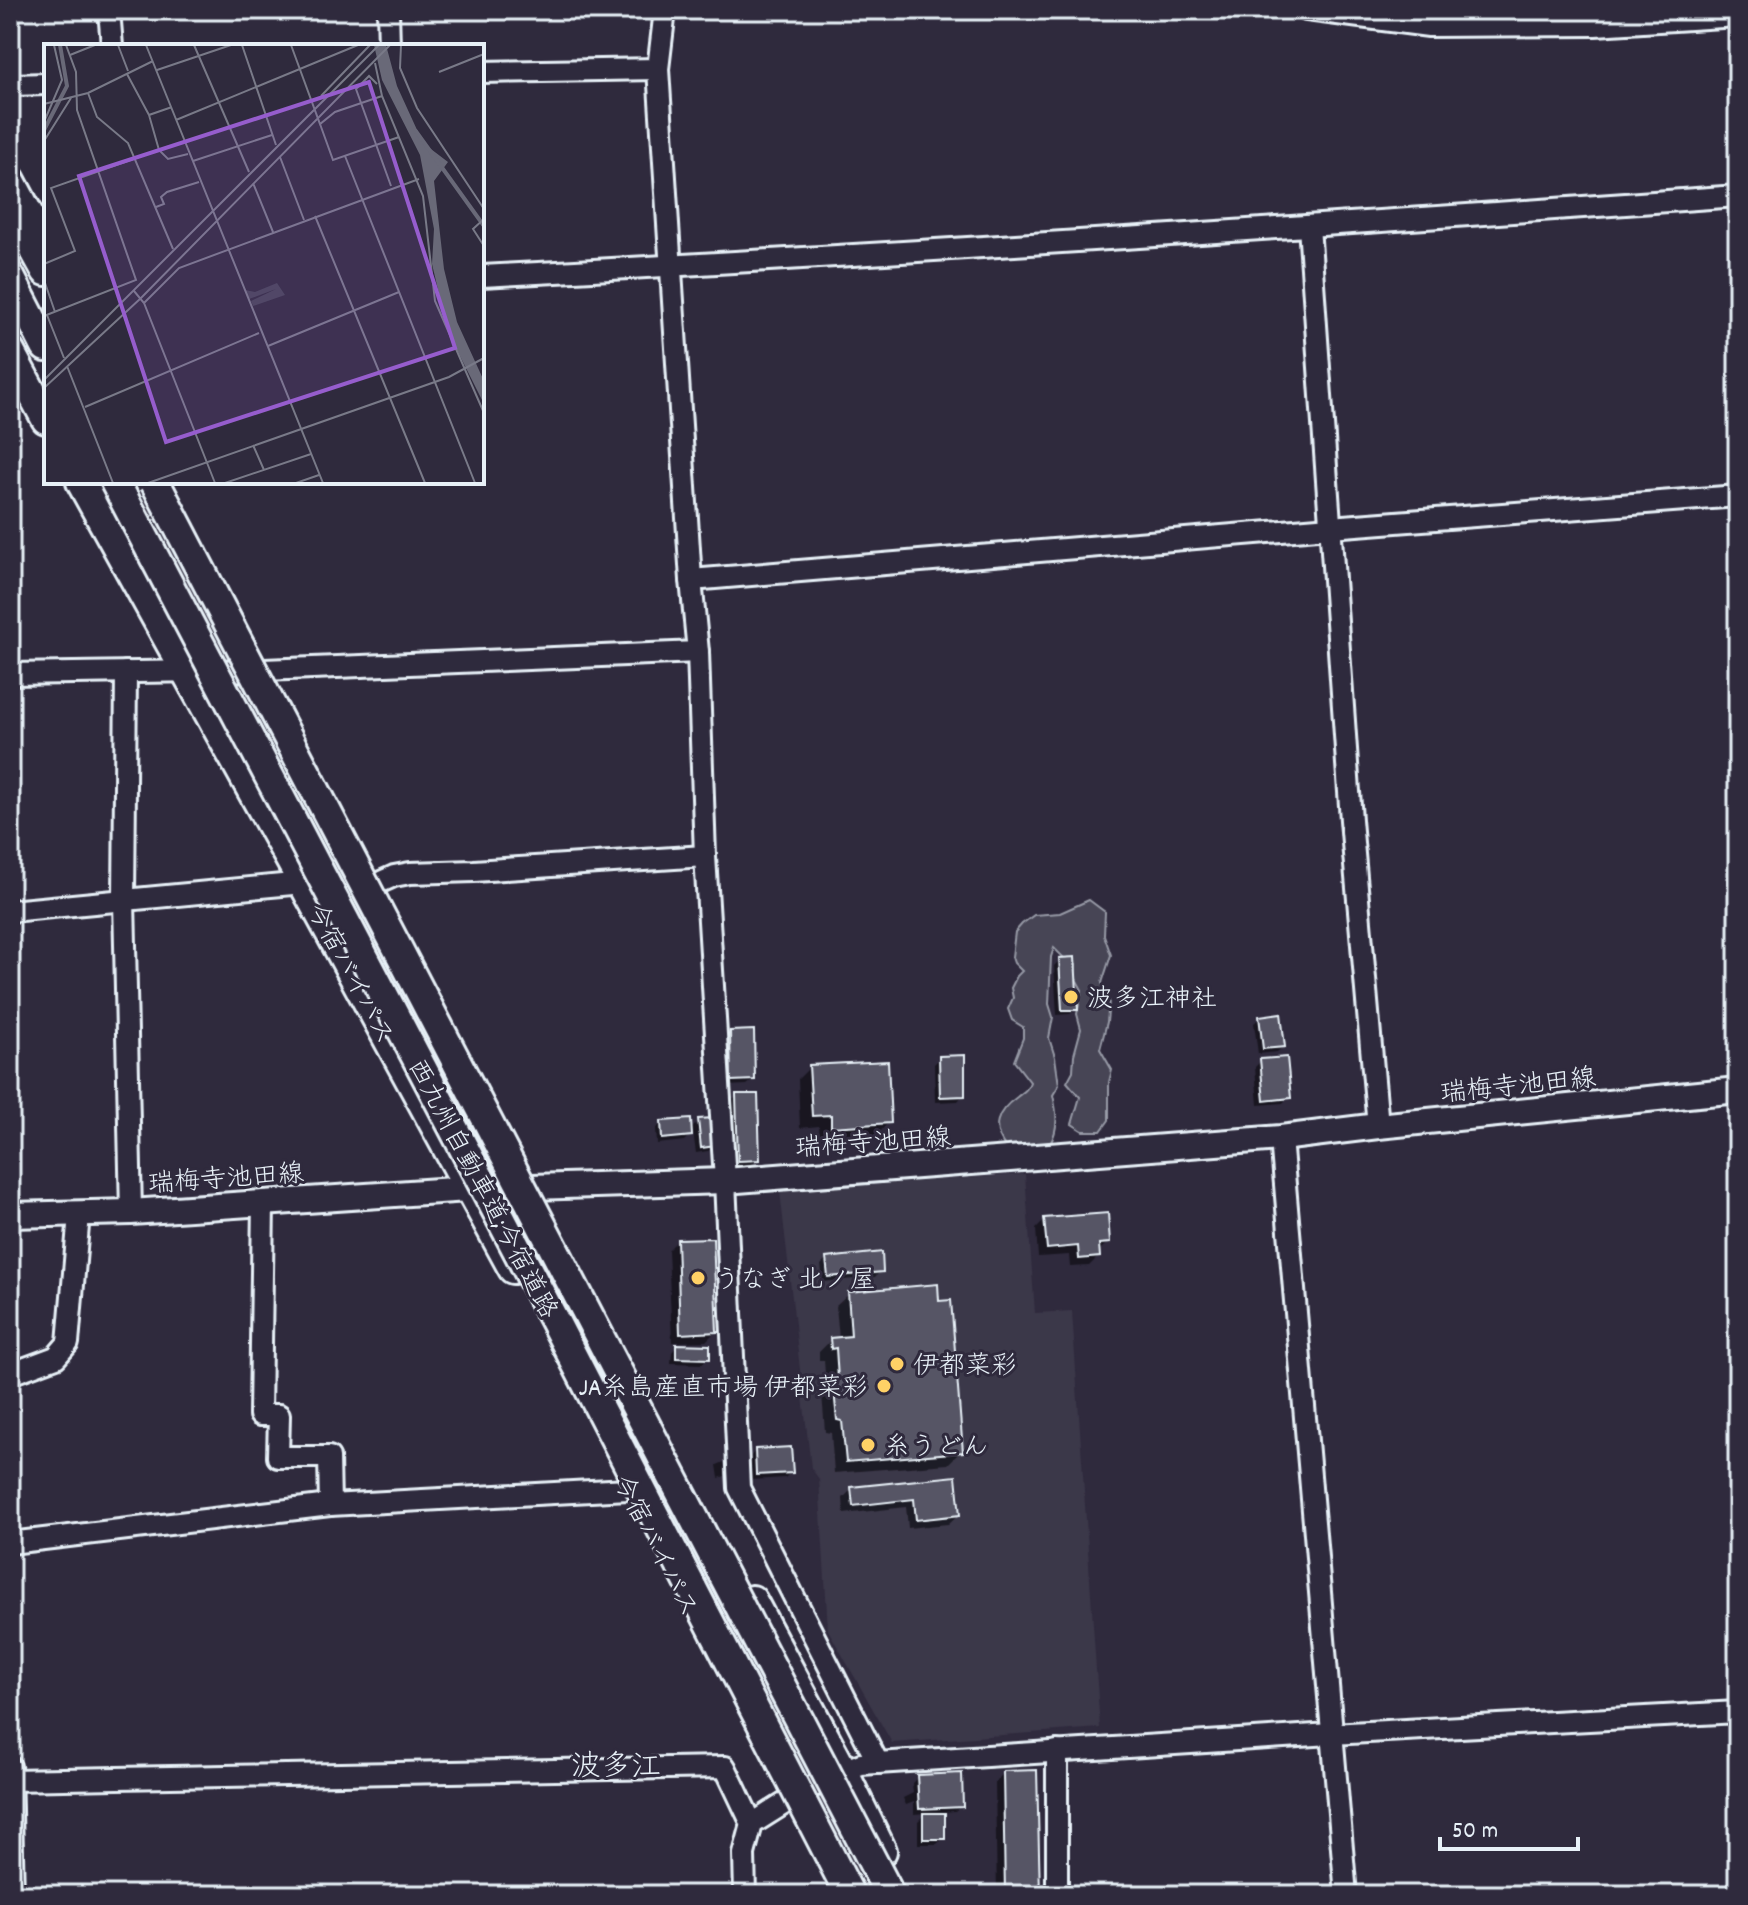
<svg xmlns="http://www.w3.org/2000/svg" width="1748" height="1905" viewBox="0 0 1748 1905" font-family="Dekko,'Klee One',sans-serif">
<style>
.built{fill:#3b3749}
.green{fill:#464455;stroke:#979aa6;stroke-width:2}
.shadow{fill:#0007}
.building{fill:#575565;stroke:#e8f1f8;stroke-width:2}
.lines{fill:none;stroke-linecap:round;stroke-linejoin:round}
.minor-casing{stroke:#e8f1f8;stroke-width:26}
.major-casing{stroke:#e8f1f8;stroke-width:30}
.highway-casing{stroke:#e8f1f8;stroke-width:34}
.minor{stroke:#2f2a3d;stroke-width:20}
.major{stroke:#2f2a3d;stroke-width:24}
.highway{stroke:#2f2a3d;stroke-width:28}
.highway-bridge-casing{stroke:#e8f1f8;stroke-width:34;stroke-linecap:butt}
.highway-bridge{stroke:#2f2a3d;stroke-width:28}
.poi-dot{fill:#ffd166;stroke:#2f2a3d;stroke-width:3}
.labels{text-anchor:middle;stroke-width:6;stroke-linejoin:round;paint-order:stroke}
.street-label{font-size:26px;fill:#e8f1f8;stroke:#2f2a3d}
.poi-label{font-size:26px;fill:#e8f1f8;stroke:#2f2a3d;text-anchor:start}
.quarter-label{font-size:30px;fill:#e8f1f8;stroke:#2f2a3d}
.inset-river{fill:none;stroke:#696978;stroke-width:4}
.inset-road{fill:none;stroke:#797a88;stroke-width:2}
.view{fill:#965dcd;fill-opacity:0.15;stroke:#965dcd;stroke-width:4}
.inset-edge{fill:none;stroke:#e8f1f8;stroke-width:4}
</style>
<rect width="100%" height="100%" fill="#2f2a3d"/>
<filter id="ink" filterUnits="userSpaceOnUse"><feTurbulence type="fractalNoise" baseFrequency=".0125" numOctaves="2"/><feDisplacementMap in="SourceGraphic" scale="16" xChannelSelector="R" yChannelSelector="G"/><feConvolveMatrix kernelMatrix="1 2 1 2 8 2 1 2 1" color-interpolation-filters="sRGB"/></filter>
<g filter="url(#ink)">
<polygon class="built" points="1025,1174 1035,1313 1072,1311 1100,1728 892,1743 828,1630 819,1479 811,1468 780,1191"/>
<path class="green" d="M1089 900 1105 912 1104 935 1111 955 1102 983 1109 1001 1107 1022 1100 1049 1112 1070 1109 1082V1120L1101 1131H1083L1072 1124 1080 1097 1067 1082 1073 1071 1074 1055 1081 1029 1077 1014 1082 990 1075 977 1076 965 1068 962 1054 948 1051 957 1049 1004 1053 1017 1049 1038 1055 1057 1059 1085 1053 1095C1057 1113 1059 1128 1050 1144L1007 1149C990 1128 996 1112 1017 1097 1024 1091 1027 1091 1030 1082L1014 1061 1023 1038V1027L1012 1020 1008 1009 1013 998 1011 988 1017 976 1022 971 1014 963 1012 957 1015 932 1022 924 1034 915 1060 913Z"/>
<g class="shadow">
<polygon points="1060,960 1076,1009 1070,1014 1057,1015 1054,966"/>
<polygon points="1260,1018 1283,1047 1277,1052 1258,1054 1254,1023"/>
<polygon points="731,1033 753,1080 747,1085 726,1086 725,1039"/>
<polygon points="940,1058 963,1095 958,1101 935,1102 934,1064"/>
<polygon points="1261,1061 1288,1097 1283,1103 1258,1105 1255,1067"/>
<polygon points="810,1067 889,1122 877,1135 820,1138 819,1126 800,1128 798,1079"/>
<polygon points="737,1096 758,1159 752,1165 733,1166 731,1102"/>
<polygon points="699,1121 714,1146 708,1151 696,1153 693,1132 684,1141 657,1144 656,1129 662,1123 690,1130"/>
<polygon points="1045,1220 1108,1242 1098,1252 1098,1257 1089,1266 1070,1267 1069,1255 1038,1257 1036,1229"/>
<polygon points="677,1241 715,1332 706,1341 672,1342 668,1250"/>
<polygon points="827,1259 881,1271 875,1277 823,1282 821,1265"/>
<polygon points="849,1294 961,1451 948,1464 834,1473 831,1433 825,1432 822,1394 826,1390 824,1360 819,1360 819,1352 831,1340 839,1339 836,1306"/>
<polygon points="677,1346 708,1358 702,1364 671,1363 672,1352"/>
<polygon points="755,1451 791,1472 785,1478 751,1480 750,1457"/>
<polygon points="724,1462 725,1476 719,1478 717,1465"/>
<polygon points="954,1478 958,1515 948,1524 908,1528 906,1507 844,1514 843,1498 852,1489"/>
<polygon points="1004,1773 1036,1895 997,1895 995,1782"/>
<polygon points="918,1777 961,1806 955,1811 943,1812 943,1838 937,1844 918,1844 918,1821 926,1813 914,1814 914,1802 906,1805 903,1798 913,1793 912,1783"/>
</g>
<g class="building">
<polygon points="1075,957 1078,1010 1062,1010 1059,958"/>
<polygon points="1281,1013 1285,1047 1263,1049 1259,1016"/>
<polygon points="754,1030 755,1080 731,1081 730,1031"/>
<polygon points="965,1055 965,1096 940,1097 939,1056"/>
<polygon points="1287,1057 1291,1098 1264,1101 1260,1059"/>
<polygon points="888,1061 891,1123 831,1127 831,1115 812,1116 809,1065"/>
<polygon points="736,1094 758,1094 760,1160 738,1161"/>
<polygon points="713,1118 716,1146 701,1148 698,1119"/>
<polygon points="691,1119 692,1136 662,1139 661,1121"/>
<polygon points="1108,1213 1110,1243 1099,1244 1100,1257 1079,1259 1078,1246 1047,1249 1044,1218"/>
<polygon points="713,1238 717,1332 680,1334 677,1239"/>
<polygon points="882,1252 883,1272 828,1277 826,1258"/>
<polygon points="938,1284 939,1301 951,1300 963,1452 846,1462 842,1421 837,1420 833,1380 838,1379 836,1348 831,1349 830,1338 851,1336 848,1292"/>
<polygon points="676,1344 710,1345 710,1359 676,1358"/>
<polygon points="791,1447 793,1473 756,1475 755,1449"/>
<polygon points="956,1476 960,1515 916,1520 914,1499 853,1506 851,1487"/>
<polygon points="1037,1770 1040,1895 1005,1895 1003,1771"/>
<polygon points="962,1773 963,1807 919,1809 917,1775"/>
<rect x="923" y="1813" width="22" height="26"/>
</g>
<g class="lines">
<g class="minor-casing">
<g id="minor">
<polyline points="109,10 112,46"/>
<polyline points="388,10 389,46"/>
<polyline points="665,10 658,69 691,580 698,652 705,856 725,1181 739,1488 878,1763"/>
<polyline points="1307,10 1429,26 1595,25 1738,16"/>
<polyline points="482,72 658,69"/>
<polyline points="10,80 12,85 46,84"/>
<polyline points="1309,226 1351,820 1378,1126"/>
<path d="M482 276C901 254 1320 226 1738 196"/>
<polyline points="691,580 1330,527 1738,496"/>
<polyline points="126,672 124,900 131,1212"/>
<polyline points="10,674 264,670 698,652"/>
<polyline points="374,885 394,876 410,873 474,871 705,856"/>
<polyline points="10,911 303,883"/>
<polyline points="1281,1138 1346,1895"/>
<polyline points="263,1202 260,1415 279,1415 278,1457 329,1457 330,1505"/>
<polyline points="10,1374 56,1357 68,1343 79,1214"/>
<polyline points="10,1543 330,1505 628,1489"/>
<polyline points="10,1767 13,1895"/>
<polyline points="10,1780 725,1767 752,1824"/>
<path d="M745 1895 744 1854 752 1824C787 1802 822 1778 861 1764L1331 1734 1738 1712"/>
<polyline points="1057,1895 1057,1751"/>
</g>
</g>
<g class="major-casing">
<polyline id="major" points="10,1215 131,1212 468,1189 725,1181 1281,1138 1378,1126 1738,1090"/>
</g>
<g class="highway-casing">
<g id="highway">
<polyline points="10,179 46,247"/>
<polyline points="25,233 46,271"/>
<polyline points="10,277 46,347"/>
<polyline points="10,352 46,419"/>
<polyline points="81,482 303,883 513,1269"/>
<polyline points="752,1600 843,1771 882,1851"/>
</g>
</g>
<use href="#minor" class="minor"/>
<use href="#major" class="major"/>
<use href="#highway" class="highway"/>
<g class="highway-bridge-casing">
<g id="highway-bridge">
<polyline points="115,482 556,1324 850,1895"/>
<polyline points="155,482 890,1895"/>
</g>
</g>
<use href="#highway-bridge" class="highway-bridge"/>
</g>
</g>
<g class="poi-dot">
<circle cx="1071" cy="997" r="8"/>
<circle cx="698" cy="1278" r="8"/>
<circle cx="897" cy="1364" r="8"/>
<circle cx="884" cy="1386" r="8"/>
<circle cx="868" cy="1445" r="8"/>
</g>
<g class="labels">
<g class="street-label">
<text transform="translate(352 973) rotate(62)" y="9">今宿バイパス</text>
<text transform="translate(1518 1084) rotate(-6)" y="9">瑞梅寺池田線</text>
<text transform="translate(873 1141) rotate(-4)" y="9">瑞梅寺池田線</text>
<text transform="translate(226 1177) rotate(-4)" y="9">瑞梅寺池田線</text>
<text transform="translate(484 1188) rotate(62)" y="9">西九州自動車道;今宿道路</text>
<text transform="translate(657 1545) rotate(63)" y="9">今宿バイパス</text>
</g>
<g class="poi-label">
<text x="1087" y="1006">波多江神社</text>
<text x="714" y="1287">うなぎ 北ノ屋</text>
<text x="913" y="1373">伊都菜彩</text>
<text x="868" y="1395" text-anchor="end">JA糸島産直市場 伊都菜彩</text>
<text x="884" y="1454">糸うどん</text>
</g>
<g class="quarter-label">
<text x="616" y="1775">波多江</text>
</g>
</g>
<g transform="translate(44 44)">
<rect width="440" height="440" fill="#2f2a3d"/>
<path d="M233 239 241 251 209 262 207 257 232 245 205 255 201 246 211 248Z" fill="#464455"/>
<path d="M330 1H342L353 42 379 99 404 118 390 137 400 225 413 278 440 337V360L404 288 388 220 390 185 376 111 338 36Z" fill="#696978"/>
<path class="inset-river" d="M0 86 23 42 16 1M371 86 440 182"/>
<path class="inset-road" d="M74 1 84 27M102 1 279 439M150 1 205 128M198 1 232 101M247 1 276 80 291 68 338 52M357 1 356 24 373 64 440 165M26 11 51 1M331 19 338 52 379 152 391 257 440 369M113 26 187 1M395 28 440 10M83 30 105 71M333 40 325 32 312 45 347 142M44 49 53 73 84 99 129 205M277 52 326 1M0 60 44 49 109 17M128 63 105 71 115 106 124 115 144 110M132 76 314 1M0 78 18 36 10 1M276 80 289 116 355 93M0 97 27 54M301 112 431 439M236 113 260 176M149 117 228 91M209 139 229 188M112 163 120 160 117 153 123 148 155 138M271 172 381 439M440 175 429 185 440 202M0 220 31 207 7 144 115 106M0 236 11 268M90 247 100 259 171 439M100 259 135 224 375 135M3 271 20 314M0 272 92 236 33 66 32 28 22 1M224 302 355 248M23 322 69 439M0 336 335 1M0 344 97 254 346 1M41 363 215 289M209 401 220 426M104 439 405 333 440 314M181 439 267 410M252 439 275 431"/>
<path class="view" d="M325 38 411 304 122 398 35 132Z"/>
<rect width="440" height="440" class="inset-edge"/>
</g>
<rect width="1748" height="1905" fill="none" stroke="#2f2a3d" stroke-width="40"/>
<rect x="20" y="20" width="1708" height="1865" fill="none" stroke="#e8f1f8" stroke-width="3" filter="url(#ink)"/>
<path d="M1440 1837v12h138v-12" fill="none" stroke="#e8f1f8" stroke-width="4"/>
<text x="1452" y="1837" font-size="24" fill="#e8f1f8" stroke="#2f2a3d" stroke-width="6" paint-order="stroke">50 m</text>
</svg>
